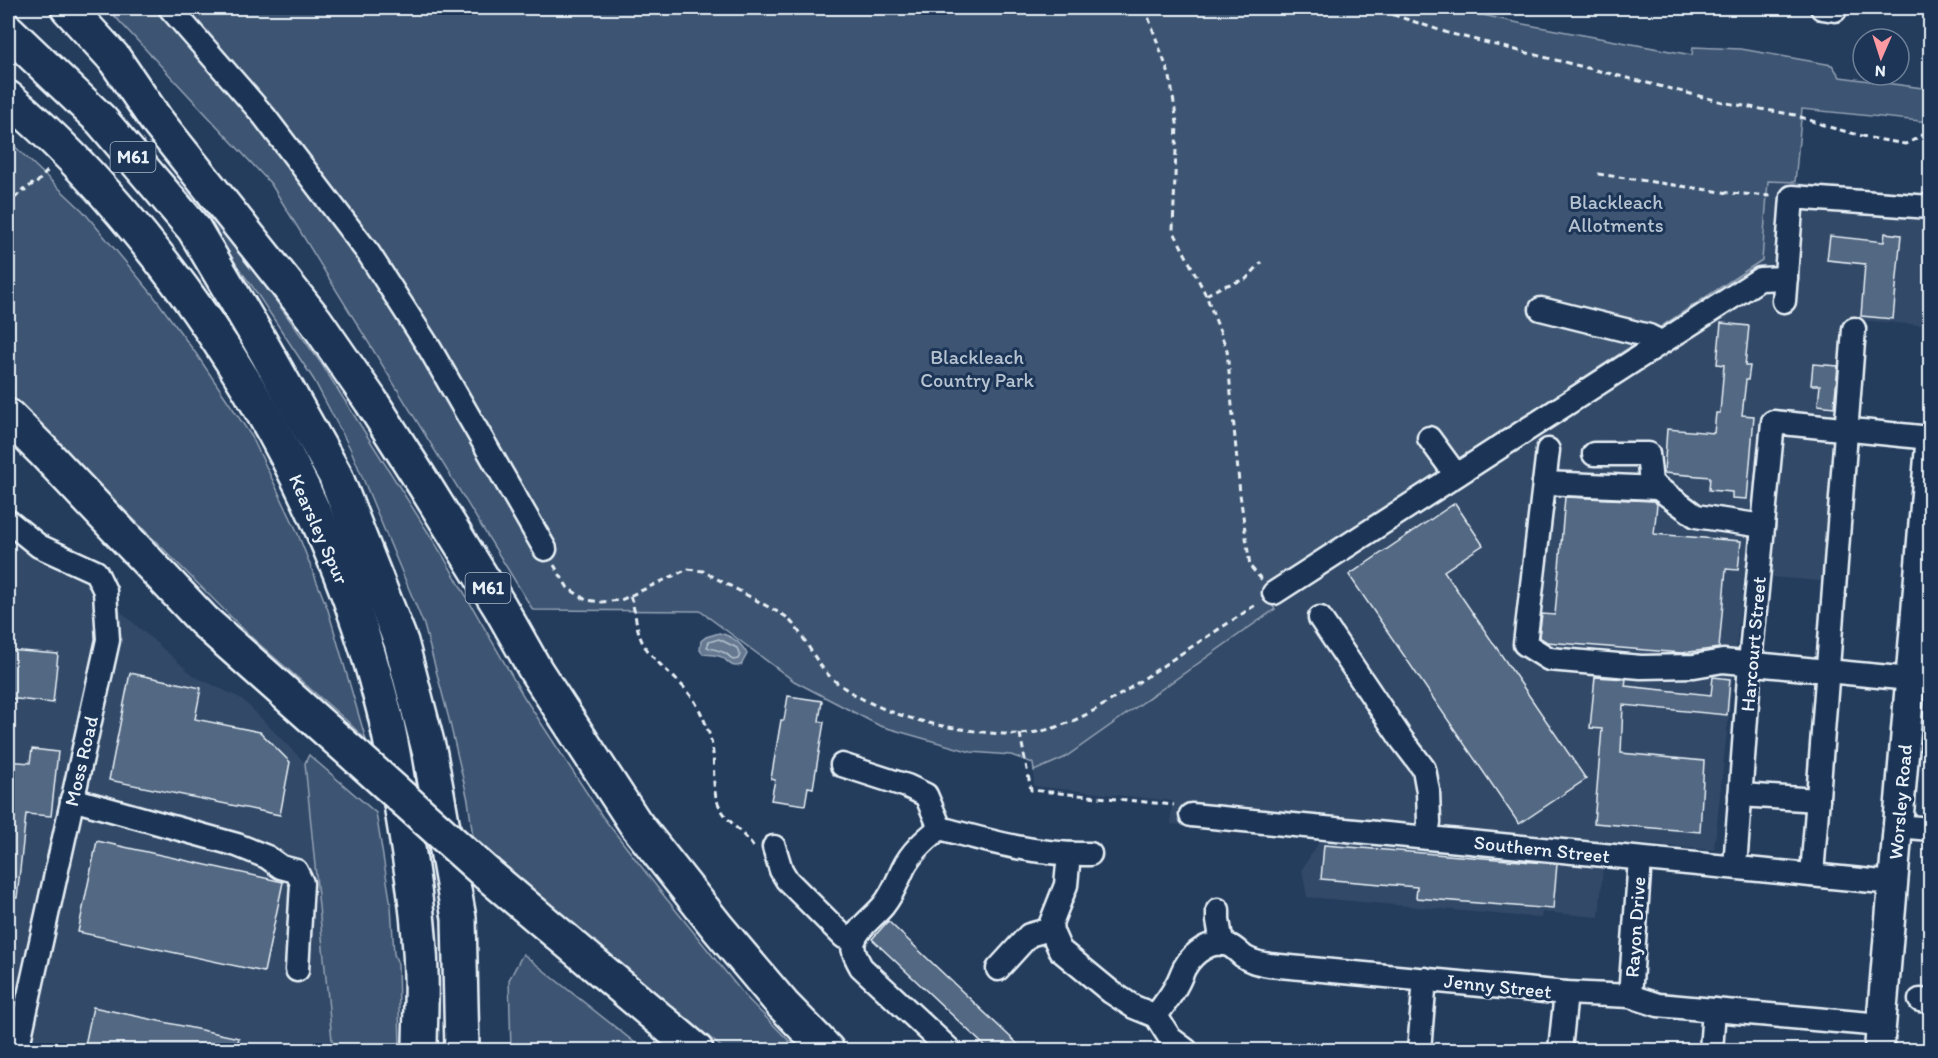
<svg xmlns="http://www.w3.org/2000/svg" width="1938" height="1058" viewBox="0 0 1938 1058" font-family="Itim,sans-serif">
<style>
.built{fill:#334a68}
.green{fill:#3e5472;stroke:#93a2b5;stroke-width:1.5}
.water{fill:#657890;stroke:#99a8ba;stroke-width:1.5}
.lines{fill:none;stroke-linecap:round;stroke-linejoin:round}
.shore{stroke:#b4c1ce;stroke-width:1.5}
.building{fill:#536782;stroke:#e8f1f8;stroke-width:1.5}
.minor-casing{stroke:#e8f1f8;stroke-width:27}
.major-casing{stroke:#e8f1f8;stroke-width:33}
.highway-casing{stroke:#e8f1f8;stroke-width:38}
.path{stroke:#e8f1f8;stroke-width:3;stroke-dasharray:6 4.5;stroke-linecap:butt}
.minor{stroke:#1d3557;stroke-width:22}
.major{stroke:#1d3557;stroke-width:28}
.highway{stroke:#1d3557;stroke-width:33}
.highway-bridge-casing{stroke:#e8f1f8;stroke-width:38;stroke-linecap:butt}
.highway-bridge{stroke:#1d3557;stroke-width:33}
.labels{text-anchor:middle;stroke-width:6;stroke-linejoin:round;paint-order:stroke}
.shield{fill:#1d3557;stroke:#abb9c8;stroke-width:1.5}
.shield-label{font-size:18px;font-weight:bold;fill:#e8f1f8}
.park-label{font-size:20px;fill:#b5c2d0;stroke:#1d3557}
.street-label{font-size:20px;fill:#e8f1f8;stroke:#1d3557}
</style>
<rect width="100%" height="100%" fill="#253d5d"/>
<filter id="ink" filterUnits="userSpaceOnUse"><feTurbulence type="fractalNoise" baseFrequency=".0167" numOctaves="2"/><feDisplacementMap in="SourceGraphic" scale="12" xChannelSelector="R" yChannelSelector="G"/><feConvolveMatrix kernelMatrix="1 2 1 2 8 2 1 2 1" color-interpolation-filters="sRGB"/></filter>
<g filter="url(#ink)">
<g class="built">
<polygon points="1768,180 1924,193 1923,222 1928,229 1921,325 1845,319 1821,581 1744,575 1714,850 1605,841 1599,917 1542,912 1541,918 1307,897 1302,869 1321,839 1171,824 1172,801 1034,786 1034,771 1064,758 1274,609 1262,590 1762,260"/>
<polygon points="8,514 32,533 105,566 111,574 120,611 194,676 242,699 305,763 333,1050 8,1050"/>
</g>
<g class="green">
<polygon points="107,8 1452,8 1523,24 1692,55 1693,47 1741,49 1832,65 1840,77 1930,89 1930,122 1802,109 1795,182 1768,181 1762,260 1262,590 1275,609 1064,758 1034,771 1033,763 1011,755 971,752 880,726 794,681 700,611 533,610 271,184"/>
<polygon points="8,140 83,211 153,295 197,355 252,437 296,529 328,610 366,740 347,721 250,636 8,393"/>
<polygon points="160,162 234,243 321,363 443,556 524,697 602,816 661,892 745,996 798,1050 725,1050 594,943 473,837 468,800 449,719 424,625 351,450 314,380 252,286 205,223 159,166"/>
<polygon points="309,755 376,813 391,906 394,954 398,964 400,1050 333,1050 305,763"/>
<polygon points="523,954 644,1050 511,1050 509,980"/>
</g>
<path class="water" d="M719 633C732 636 741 642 747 654L741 665C731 668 730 663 723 658 718 654 709 655 703 654L700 650 701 641 706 637Z"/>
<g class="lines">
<path class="shore" d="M719 639 737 648 740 655 738 659 733 660C725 650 717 651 707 647L709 642Z"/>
</g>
<g class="building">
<polygon points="1885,233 1901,235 1893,319 1861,316 1865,264 1827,260 1830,236 1884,242"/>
<polygon points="1721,323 1749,326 1745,366 1750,366 1748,380 1746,380 1742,415 1754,416 1747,499 1732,498 1732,492 1709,490 1710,477 1664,473 1667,429 1714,433 1716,413 1720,413 1724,365 1717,364"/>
<polygon points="1813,364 1838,366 1834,407 1818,405 1820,385 1811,385"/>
<polygon points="1565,497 1653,501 1657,504 1654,534 1741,541 1738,570 1726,569 1719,648 1682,653 1547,642 1539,637 1542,614 1555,615"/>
<polygon points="1455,503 1483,545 1444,571 1586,779 1519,824 1349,575"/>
<polygon points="8,650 58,654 53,703 8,698"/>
<polygon points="130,673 201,688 195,719 260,732 290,762 280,815 109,780"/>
<polygon points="1595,677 1626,679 1625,686 1711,695 1713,677 1730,679 1727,715 1623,705 1621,753 1704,761 1700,832 1594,823 1602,729 1590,728"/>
<polygon points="788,696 822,701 819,721 824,722 813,788 808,787 805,805 771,800 775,780 771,779 781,720 784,720"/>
<polygon points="32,749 58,752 51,816 26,814 17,898 8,897 8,761 30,763"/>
<polygon points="97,841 283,882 264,972 78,932"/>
<polygon points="1324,845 1557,864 1553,909 1416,898 1417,887 1321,879"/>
<polygon points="888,921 1024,1050 989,1050 872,939"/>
<polygon points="93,1007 239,1038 236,1050 84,1050"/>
</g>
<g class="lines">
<g class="minor-casing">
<g id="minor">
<polyline points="170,8 264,116 369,254 430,349 545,549"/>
<polyline points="1822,8 1835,10"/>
<polyline points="1784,301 1792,197 1930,207"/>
<polyline points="1541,309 1649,336 1661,342"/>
<polyline points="1429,438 1456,475"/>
<polyline points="1548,450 1525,644 1549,659 1641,667 1694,666 1723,661 1910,679"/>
<polyline points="1594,454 1648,454 1651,483 1696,516 1763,526"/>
<polyline points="1544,483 1657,488"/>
<polyline points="8,521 39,546 96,572 105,591 108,640 17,1050"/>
<polyline points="1274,593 1760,279 1786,278"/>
<polyline points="1320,618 1402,740 1424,769 1428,791 1429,822 1426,837"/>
<path d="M842 765 907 786 926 795 940 828C991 842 1037 855 1090 854"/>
<polyline points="1740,795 1818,800"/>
<polyline points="72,799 237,845 267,857 281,867 296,871 302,883 297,970"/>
<polyline points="1191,815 1893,883"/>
<polyline points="1898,826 1930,829"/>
<path d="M940 828C926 839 911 852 903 869 897 882 893 894 883 906 874 917 858 927 854 941 851 951 857 959 861 967L950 1050"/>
<polyline points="774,847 781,870 787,880 844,937 854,939"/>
<polyline points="1069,854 1066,885 1051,923 1052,932 1060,950 1111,992 1134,1007 1156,1016 1170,1038 1186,1050"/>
<polyline points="1735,867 1750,663 1773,422 1930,438"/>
<polyline points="1812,875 1854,329"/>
<polyline points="1218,910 1218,920 1222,944"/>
<polyline points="998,969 1029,935 1051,929"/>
<polyline points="1630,996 1640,859"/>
<polyline points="1920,1000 1930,1001"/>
<path d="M1156 1016C1163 1005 1172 995 1177 984 1180 979 1182 972 1185 967 1193 953 1211 939 1228 945 1234 947 1238 952 1243 956 1251 962 1259 963 1269 965L1566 993 1630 996 1658 1005 1881 1025"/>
<polyline points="1419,1050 1425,979"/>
<polyline points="1560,1050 1566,993"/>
<polyline points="1711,1050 1714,1010"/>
</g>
</g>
<g class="major-casing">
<polyline id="major" points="1879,1050 1930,446"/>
</g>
<g class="highway-casing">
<g id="highway">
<polyline points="68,8 113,57 156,120 315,320 371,401 425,486 500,607 536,671 635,823 718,928 783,1005 827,1050"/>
<polyline points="8,31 101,120 194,229 256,334 335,475 401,642 430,754 459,918 462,1050"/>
<path d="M8 98C56 138 99 184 139 233 250 368 339 533 382 703 391 736 396 770 401 804 410 860 420 918 421 975 422 1000 420 1025 420 1050"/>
<polyline points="8,416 42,450 204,621 358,758"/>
<polyline points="486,873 696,1050"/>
</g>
</g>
<g class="path">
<polyline points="1145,8 1170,77 1177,123 1173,230 1206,295 1227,350 1240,494 1250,566 1262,580"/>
<path d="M1373 8 1448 33 1727 103 1795 115 1829 127 1870 138 1905 144C1915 141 1920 134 1930 132"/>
<polyline points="1598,174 1729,193 1772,196"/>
<polyline points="8,200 9,201 13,195 16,197 23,189 25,191 32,184 34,186 50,168"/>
<polyline points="1206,295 1221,287 1246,279 1262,262"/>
<path d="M554 565 568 588 586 600 602 602 621 600 688 569 703 571 785 616C806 634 813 663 835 681 865 705 906 719 943 726 967 730 995 735 1020 734 1073 731 1116 697 1158 669 1191 647 1224 626 1257 604"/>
<path d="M630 596C637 613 635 633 646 648 662 671 688 684 700 711 705 721 710 734 712 746 715 762 712 780 716 797 721 818 742 830 754 848"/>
<polyline points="1020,734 1031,790 1174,805"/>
</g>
<use href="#minor" class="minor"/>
<use href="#major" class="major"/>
<use href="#highway" class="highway"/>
<g class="highway-bridge-casing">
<polyline id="highway-bridge" points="358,758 486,873"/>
</g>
<use href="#highway-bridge" class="highway-bridge"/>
</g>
</g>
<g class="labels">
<g class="shield">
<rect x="110.5" y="142" width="45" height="30" rx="4.5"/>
<rect x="465.5" y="573" width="45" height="30" rx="4.5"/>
</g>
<g class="shield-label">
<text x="133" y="163">M61</text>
<text x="488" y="594">M61</text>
</g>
<g class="park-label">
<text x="1616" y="209">Blackleach<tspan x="1616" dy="23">Allotments</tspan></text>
<text x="977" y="364">Blackleach<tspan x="977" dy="23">Country Park</tspan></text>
</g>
<g class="street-label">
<text transform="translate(319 529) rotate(66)" y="7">Kearsley Spur</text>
<text transform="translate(1753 644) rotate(-85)" y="7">Harcourt Street</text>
<text transform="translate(81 761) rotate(-77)" y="7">Moss Road</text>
<text transform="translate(1900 802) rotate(-85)" y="7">Worsley Road</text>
<text transform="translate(1542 849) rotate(6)" y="7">Southern Street</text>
<text transform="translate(1635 927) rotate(-86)" y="7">Rayon Drive</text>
<text transform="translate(1498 986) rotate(6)" y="7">Jenny Street</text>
</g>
</g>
<rect width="1938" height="1058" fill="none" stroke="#1d3557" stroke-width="30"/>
<rect x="15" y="15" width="1908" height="1028" fill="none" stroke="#e8f1f8" stroke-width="2" filter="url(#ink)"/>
<g transform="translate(1881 57) rotate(183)"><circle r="28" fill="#1d3557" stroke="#6e8097" stroke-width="1.5"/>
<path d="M0-4.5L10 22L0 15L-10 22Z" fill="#ff9aa2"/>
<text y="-9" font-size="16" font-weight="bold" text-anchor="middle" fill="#e8f1f8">N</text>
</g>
</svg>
